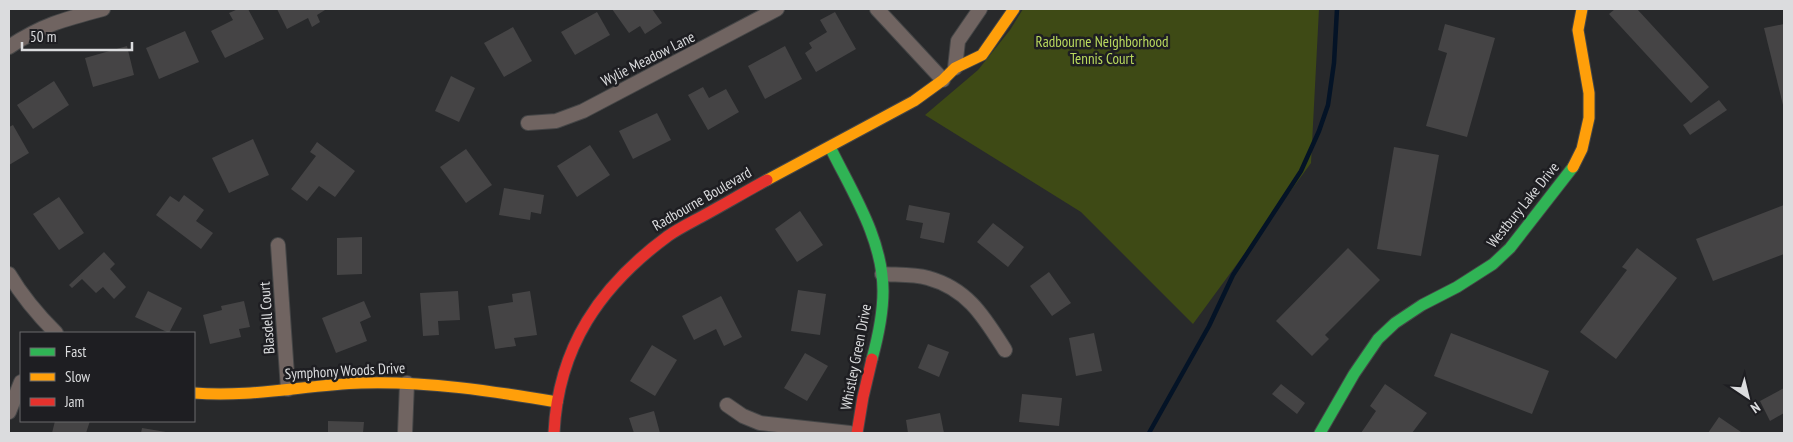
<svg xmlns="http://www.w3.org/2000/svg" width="1793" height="442" viewBox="0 0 1793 442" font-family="'PT Sans Narrow',sans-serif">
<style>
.green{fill:#3e4a15}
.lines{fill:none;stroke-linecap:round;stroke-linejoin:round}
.stream{stroke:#041326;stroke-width:4.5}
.building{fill:#454445}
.street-casing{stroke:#454647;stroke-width:16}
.fast-casing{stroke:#454647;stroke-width:13}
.slow-casing{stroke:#454647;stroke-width:13}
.jam-casing{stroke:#454647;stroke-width:13}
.street{stroke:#706461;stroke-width:14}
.fast{stroke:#30b455;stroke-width:11}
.slow{stroke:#ff9f0a;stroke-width:11}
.jam{stroke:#e5322d;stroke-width:11}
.labels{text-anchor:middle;stroke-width:5;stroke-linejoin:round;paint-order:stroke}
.park-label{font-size:15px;fill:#bada5e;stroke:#1e1e22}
.street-label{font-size:15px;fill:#dbdcde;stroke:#1e1e22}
</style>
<rect width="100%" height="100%" fill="#28292b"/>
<polygon class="green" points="1023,9 1319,9 1311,163 1193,324 1081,212 925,115 978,70 1010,30"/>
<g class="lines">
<polyline class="stream" points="1149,433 1209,326 1233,275 1301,171 1319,131 1328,105 1334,63 1337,9"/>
</g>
<g class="building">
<polygon points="238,9 248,9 264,39 225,58 211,31 233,20 229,13"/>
<polygon points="277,9 324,9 325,10 317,15 320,22 312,27 308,18 287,29"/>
<polygon points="612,9 652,9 662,23 645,34 640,26 629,33"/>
<polygon points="1615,9 1637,9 1709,87 1691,103 1609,14"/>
<polygon points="597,12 610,35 575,55 561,32"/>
<polygon points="835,12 856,49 816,72 805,53 812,48 809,43 827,32 820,20"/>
<polygon points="1445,24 1495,38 1467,137 1426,126 1447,53 1438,50"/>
<polygon points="1784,24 1784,109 1764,28"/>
<polygon points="513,27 532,61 504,77 484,43"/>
<polygon points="185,31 199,62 159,79 146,48"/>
<polygon points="127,46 134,75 93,87 85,58"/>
<polygon points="785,46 802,79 765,99 748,66"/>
<polygon points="451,76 475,88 459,122 435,111"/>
<polygon points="54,81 69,105 33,129 17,105"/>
<polygon points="703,87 709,98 726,89 739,112 708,130 688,95"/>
<polygon points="1719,100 1727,110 1690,135 1683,125"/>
<polygon points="657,113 671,140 633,159 619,131"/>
<polygon points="13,125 29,153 9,165 9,127"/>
<polygon points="253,139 269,175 229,193 212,158"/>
<polygon points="317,142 355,171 335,197 319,186 307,201 291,189 316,156 310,152"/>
<polygon points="590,145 610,175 577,197 557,166"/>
<polygon points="1394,147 1439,155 1421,256 1377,249"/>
<polygon points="466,149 492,185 466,203 440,167"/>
<polygon points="504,188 544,195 541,214 531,212 530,220 499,215"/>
<polygon points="184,195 204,210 196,221 213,233 201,249 156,215 170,196 179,202"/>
<polygon points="59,197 84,233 59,250 33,214"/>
<polygon points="909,205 950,213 944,243 920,238 923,223 906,220"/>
<polygon points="1784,205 1784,254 1713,281 1696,239"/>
<polygon points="800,211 823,245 797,262 775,229"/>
<polygon points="993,223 1024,247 1008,267 977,242"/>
<polygon points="362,237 362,274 337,275 337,238"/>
<polygon points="1348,248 1380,280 1325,335 1329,339 1312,356 1276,321"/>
<polygon points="1637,248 1677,278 1616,359 1580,332 1627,270 1622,267"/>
<polygon points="104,252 115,264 110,269 126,287 114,299 103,287 96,293 82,279 72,288 69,285"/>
<polygon points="1049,272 1071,303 1052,316 1030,286"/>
<polygon points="798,290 826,294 820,335 791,331"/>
<polygon points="148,291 182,308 169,333 135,317"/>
<polygon points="458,291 460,320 438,321 439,335 423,336 420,293"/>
<polygon points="530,291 537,335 514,338 516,346 495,349 488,306 513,302 512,294"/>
<polygon points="721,296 742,337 724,346 716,329 694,340 682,316"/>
<polygon points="244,301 250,327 239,329 241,337 210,344 203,315 222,310 221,306"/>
<polygon points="364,301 371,317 360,322 367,341 336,353 322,318"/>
<polygon points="1094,333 1102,371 1076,376 1069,338"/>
<polygon points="1451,333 1549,371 1532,414 1434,376"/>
<polygon points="928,344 949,352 939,377 918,368"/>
<polygon points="652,345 677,360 655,396 630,381"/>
<polygon points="805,353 828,366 807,401 784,388"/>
<polygon points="1281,384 1305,403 1297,414 1272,394"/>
<polygon points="1385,384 1427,413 1412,433 1361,433 1376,411 1370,406"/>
<polygon points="1784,388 1784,413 1770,421 1760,401"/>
<polygon points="1022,394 1062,398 1059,426 1019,422"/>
<polygon points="654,411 660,433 634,433 629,418"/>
<polygon points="940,413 944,433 908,433 906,420"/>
<polygon points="1719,417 1741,432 1740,433 1708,433"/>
<polygon points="55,421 90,421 86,433 52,433"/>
<polygon points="328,421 364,422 363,433 328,433"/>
<polygon points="142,428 166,432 166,433 141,433"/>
</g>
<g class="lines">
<g class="street-casing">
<g id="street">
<polyline points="877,9 943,80"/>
<path d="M9 47C42 25 65 19 103 9"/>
<polyline points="955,68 958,41 980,9"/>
<polyline points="528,123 556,121 583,111 777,9"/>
<polyline points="278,245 288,389"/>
<path d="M9 274C22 296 38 315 56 333"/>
<path d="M882 274C897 275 914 274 928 278 968 289 984 317 1005 350"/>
<polyline points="727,405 743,416 760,423 850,433"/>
<polyline points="9,412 21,382"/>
<polyline points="405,433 407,383"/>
</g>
</g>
<g class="fast-casing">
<g id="fast">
<path d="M830 147C852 192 883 239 883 291 883 314 878 337 872 359"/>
<polyline points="1320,433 1354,374 1378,339 1395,323 1422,305 1457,287 1493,264 1510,248 1573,167"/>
</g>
</g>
<g class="slow-casing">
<g id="slow">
<polyline points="1573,167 1582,149 1589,118 1589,93 1578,30 1582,9"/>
<polyline points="767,180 914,101 943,80 955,68 982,55 1014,9"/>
<path d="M194 393C249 398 305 385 361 383 427 381 492 391 557 402"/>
</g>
</g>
<g class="jam-casing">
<g id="jam">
<path d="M554 433C558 347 600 286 668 236 678 229 690 223 701 217 723 205 745 192 767 180"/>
<polyline points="857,433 863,397 872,359"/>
</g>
</g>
<use href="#street" class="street"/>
<use href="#fast" class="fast"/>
<use href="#slow" class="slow"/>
<use href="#jam" class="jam"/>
</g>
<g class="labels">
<g class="park-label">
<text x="1102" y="47">Radbourne Neighborhood<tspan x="1102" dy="17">Tennis Court</tspan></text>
</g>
<g class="street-label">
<text transform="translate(648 59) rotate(-27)" y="5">Wylie Meadow Lane</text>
<text transform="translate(702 199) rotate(-30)" y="5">Radbourne Boulevard</text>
<text transform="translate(1523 205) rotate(-51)" y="5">Westbury Lake Drive</text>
<text transform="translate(267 318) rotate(-94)" y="5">Blasdell Court</text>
<text transform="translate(856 357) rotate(-79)" y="5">Whistley Green Drive</text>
<text transform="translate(345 371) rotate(-3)" y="5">Symphony Woods Drive</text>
</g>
</g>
<rect width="1793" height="442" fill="none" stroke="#dbdcde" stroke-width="20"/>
<rect x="20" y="332" width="175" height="90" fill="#1e1e22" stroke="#6a6a6d"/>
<rect x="30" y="348" width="25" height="8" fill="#30b455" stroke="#6a6a6d"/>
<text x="65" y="357" font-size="15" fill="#dbdcde">Fast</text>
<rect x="30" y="373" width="25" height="8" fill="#ff9f0a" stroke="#6a6a6d"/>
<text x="65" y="382" font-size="15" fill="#dbdcde">Slow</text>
<rect x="30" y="398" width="25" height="8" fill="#e5322d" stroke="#6a6a6d"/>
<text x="65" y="407" font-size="15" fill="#dbdcde">Jam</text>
<g transform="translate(1748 397) rotate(145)" stroke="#1e1e22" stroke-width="4" paint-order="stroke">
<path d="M0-4L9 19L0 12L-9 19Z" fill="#dbdcde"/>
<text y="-8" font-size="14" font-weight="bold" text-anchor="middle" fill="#dbdcde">N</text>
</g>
<path d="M22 42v8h110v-8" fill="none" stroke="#dbdcde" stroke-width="2.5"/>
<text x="30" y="42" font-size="15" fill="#dbdcde" stroke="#1e1e22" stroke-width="4" paint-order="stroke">50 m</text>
</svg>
